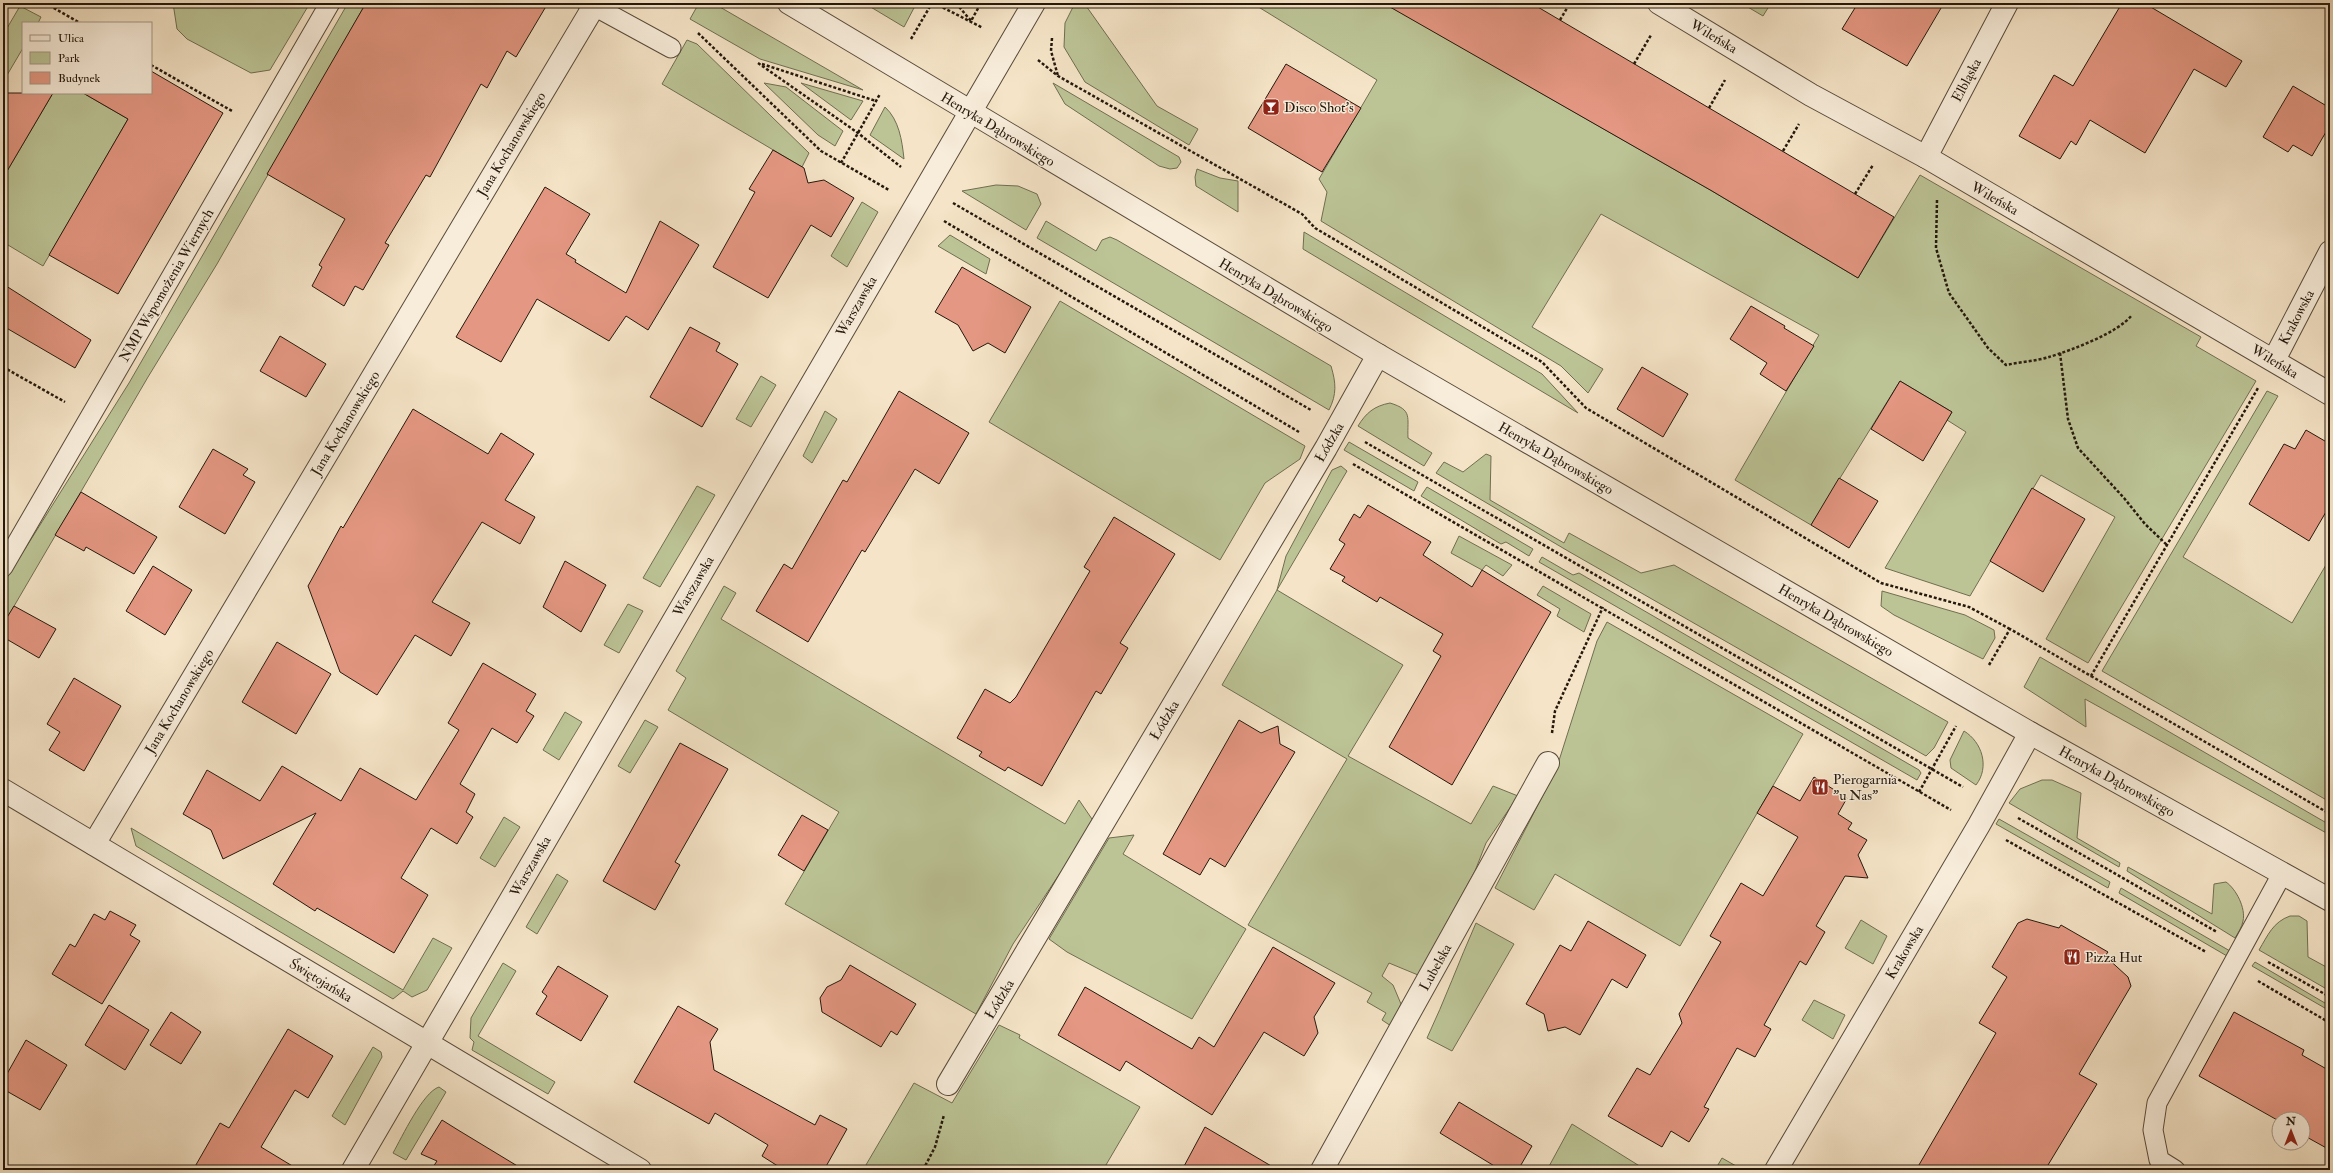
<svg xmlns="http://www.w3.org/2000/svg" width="2333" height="1173" viewBox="0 0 2333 1173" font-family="'IM FELL Double Pica',serif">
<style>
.green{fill:#bcc496;stroke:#706e51}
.building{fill:#e49782;stroke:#24180c}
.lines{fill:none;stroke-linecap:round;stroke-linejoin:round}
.service-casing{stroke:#584b3b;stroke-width:21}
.minor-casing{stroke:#584b3b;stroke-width:24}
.tertiary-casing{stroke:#584b3b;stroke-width:24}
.path{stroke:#24180c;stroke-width:2.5;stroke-dasharray:3 2;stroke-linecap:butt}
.service{stroke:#f8eddb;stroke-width:19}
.minor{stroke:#f8eddb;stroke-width:22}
.tertiary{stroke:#f8eddb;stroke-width:22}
.labels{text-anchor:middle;stroke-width:3;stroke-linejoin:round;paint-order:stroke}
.street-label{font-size:14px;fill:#24180c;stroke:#f8eddb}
.poi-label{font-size:14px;fill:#24180c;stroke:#f8eddb;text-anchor:start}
</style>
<rect width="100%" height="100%" fill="#f5e4c7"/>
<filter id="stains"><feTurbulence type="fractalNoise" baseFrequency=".005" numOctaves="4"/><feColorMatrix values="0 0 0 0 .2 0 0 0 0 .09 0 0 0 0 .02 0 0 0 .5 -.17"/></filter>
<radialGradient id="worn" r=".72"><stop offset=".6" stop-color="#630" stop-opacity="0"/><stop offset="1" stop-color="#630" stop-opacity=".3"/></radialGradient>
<g class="green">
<polygon points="173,3 310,3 270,70 251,73 187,39 177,29"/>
<polygon points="348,3 366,3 217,264 148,377 3,625 3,584 129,383"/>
<polygon points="699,3 713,3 863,90 760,59 690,19"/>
<polygon points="864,3 913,3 916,4 904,27"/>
<polygon points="1075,3 1084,3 1157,106 1198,129 1189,145 1085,82 1064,47 1065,23"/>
<polygon points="1252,3 1384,3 1712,191 1858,278 1920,175 2201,337 2196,346 2256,381 2088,663 2046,639 2115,517 2041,475 1970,596 1885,568 1966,432 1947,420 1952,412 1900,381 1811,525 1735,480 1819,335 1601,214 1532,327 1603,369 1588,393 1561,366 1321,221 1327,192 1319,179 1377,80"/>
<polygon points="1741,3 1771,3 1763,16"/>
<polygon points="20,6 41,17 38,23 23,23 23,48 3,82 3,35"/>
<polygon points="687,40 697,44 809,153 802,167 662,84"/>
<polygon points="764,83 786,87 843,131 835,146 818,135"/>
<polygon points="801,83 863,101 851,120"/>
<polygon points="1053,83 1179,157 1181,162 1177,168 1170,169 1159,166 1065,104"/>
<polygon points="53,93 83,93 128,119 43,266 3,242 3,178"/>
<path d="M885 107C899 120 902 140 904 159L870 135Z"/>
<polygon points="1197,169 1220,178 1238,181 1238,212 1196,186 1195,177"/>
<polygon points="996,185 1018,186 1037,194 1041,204 1026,230 962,191"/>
<polygon points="862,202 878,212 847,267 831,256"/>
<path d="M1046 221 1096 251 1102 240 1110 237 1117 240 1331 366C1336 383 1337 394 1329 410L1037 238Z"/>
<polygon points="1304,232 1542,374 1578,413 1303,249"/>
<polygon points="950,235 990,259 986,274 938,246"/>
<polygon points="1060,301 1305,446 1300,459 1265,483 1220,560 989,422"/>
<polygon points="761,376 776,385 751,427 736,419"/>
<polygon points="2267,391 2278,396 2183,557 2292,623 2330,558 2330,802 2102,671"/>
<path d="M1390 403C1413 410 1407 417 1408 438L1432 453 1424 466 1358 426C1366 413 1374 406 1390 403Z"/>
<polygon points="825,411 837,419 812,463 803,456"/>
<polygon points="1349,442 1418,482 1414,491 1344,450"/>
<polygon points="1486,454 1491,456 1490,500 1564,543 1569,533 1641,573 1674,565 1948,722 1934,748 1926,756 1568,551 1436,473 1444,462 1463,472"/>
<polygon points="1341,466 1347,471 1277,590 1403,665 1348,756 1471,824 1493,786 1518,796 1486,843 1475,871 1418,975 1389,963 1382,976 1393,985 1401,1004 1391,1026 1382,1020 1386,1013 1367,1002 1372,993 1248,925 1347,759 1222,685 1277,590 1286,556 1332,470"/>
<polygon points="697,486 715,495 660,587 643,578"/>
<polygon points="1427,487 1533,549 1529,556 1506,542 1501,544 1421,496"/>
<polygon points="1459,536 1512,565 1503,576 1486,565 1482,570 1451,553"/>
<polygon points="1542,557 1573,575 1579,573 1919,770 1921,773 1917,780 1539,562"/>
<polygon points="724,586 736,593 721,619 1065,824 1079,800 1094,822 1013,944 976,1014 785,904 839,812 668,710 686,678 676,671"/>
<polygon points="1543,586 1591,614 1584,632 1557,616 1560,609 1537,595"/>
<polygon points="1882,591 1965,615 1994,630 1995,638 1983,659 1894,615 1881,606"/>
<polygon points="628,604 643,611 619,653 604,645"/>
<polygon points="1607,622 1803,734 1680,946 1555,874 1534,910 1495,888 1556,770 1597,641"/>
<polygon points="2040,657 2330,825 2330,835 2085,699 2086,727 2024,687"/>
<polygon points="565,712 582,722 559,760 543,750"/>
<polygon points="645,720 658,727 630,773 618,766"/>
<path d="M1964 731C1982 742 1990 767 1976 785L1951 768 1950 760Z"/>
<polygon points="2042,780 2052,780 2081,793 2077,838 2120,863 2119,867 2009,803 2020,789"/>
<polygon points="504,817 520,827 495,867 480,858"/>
<polygon points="1999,819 2110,882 2108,888 1996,824"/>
<polygon points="131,828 403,990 433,938 452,948 427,990 412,997 403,991 393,999 136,846"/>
<polygon points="1134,835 1123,854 1246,929 1192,1019 1067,952 1049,939 1109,838"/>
<path d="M2128 867 2212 914 2214 884 2226 882C2236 889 2246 908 2243 921 2242 927 2238 933 2235 938L2127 871Z"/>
<polygon points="557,874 568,881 537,934 526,927"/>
<polygon points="2121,888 2230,951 2227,956 2119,893"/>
<path d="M2290 916H2299L2307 921 2308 957 2330 969V991L2259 950C2268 935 2273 922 2290 916Z"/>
<polygon points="1861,920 1887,936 1873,964 1845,948"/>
<path d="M1476 923 1514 944 1452 1051 1427 1038C1445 1000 1459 961 1476 923Z"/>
<polygon points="2255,962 2330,1006 2330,1011 2252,966"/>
<polygon points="503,963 516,971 478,1036 555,1082 548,1094 472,1050 474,1042 470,1038 471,1018"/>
<polygon points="1814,1000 1845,1015 1833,1039 1802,1020"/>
<polygon points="999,1025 1020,1035 1019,1038 1140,1107 1103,1170 863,1170 914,1083 952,1103"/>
<polygon points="373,1047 381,1052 382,1057 345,1125 332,1116"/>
<path d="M439 1087 446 1092 406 1160 393 1153C402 1137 423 1092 439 1087Z"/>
<polygon points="1572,1124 1646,1170 1547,1170"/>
<polygon points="1722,1158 1743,1170 1715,1170"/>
</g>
<g class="building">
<polygon points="366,3 548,3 516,57 507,51 487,88 481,84 430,177 426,175 385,243 389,245 363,290 355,286 344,306 312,286 322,267 319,265 345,219 267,174"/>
<polygon points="1383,3 1531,3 1894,217 1858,278 1712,191"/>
<polygon points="1858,3 1944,3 1907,66 1842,29"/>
<polygon points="2122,3 2144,3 2242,61 2226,87 2194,69 2145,153 2090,120 2076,145 2071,141 2060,159 2019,136 2054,75 2073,86"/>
<polygon points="1286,64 1361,108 1322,172 1248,128"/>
<polygon points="151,71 223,113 118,294 49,255 128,119 83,93 151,93"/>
<polygon points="2293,86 2330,108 2330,125 2312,156 2293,145 2288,152 2263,137"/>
<polygon points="3,93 53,93 3,178"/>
<polygon points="773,150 804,168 808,183 824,180 854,198 831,237 811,225 768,298 713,267 755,192 749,189"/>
<polygon points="545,187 590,214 566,254 576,260 575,262 626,293 660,221 699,245 648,330 626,316 609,341 537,299 501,362 456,337"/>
<polygon points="962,267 1031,307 1005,353 988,343 973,351 958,325 935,312"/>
<polygon points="3,284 91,340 75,368 3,326"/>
<polygon points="1751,306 1785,326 1784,328 1814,346 1786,391 1760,374 1767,363 1730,339"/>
<polygon points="690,327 720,343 716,351 738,364 702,427 650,397"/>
<polygon points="280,336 326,364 306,397 260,371"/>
<polygon points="1642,367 1688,394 1663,437 1617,409"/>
<polygon points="1900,381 1952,412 1923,461 1871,429"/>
<polygon points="899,391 969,433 939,484 915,469 865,552 862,550 808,642 756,611 784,564 792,569 843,480 847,482"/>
<polygon points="413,409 488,454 501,433 534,454 505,500 535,517 520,544 482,522 432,602 470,623 451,656 415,635 377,695 340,672 308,586 341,526 343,528"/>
<polygon points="2306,430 2330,444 2330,505 2309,541 2249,504 2284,444 2295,449"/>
<polygon points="213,449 248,469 243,475 255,482 225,534 179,507"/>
<polygon points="1839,478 1878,501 1849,548 1811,525"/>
<polygon points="2032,488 2085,519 2043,592 1990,561"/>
<polygon points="81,492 157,537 134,574 86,547 84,551 55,535"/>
<polygon points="1368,505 1431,542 1423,555 1472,587 1482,570 1551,612 1452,785 1389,747 1441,656 1433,651 1443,634 1380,597 1377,602 1342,581 1345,577 1330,569 1345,544 1339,540 1354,514 1360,518"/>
<polygon points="1114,517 1175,554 1120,643 1128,648 1101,694 1096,691 1042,786 1008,767 1005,771 979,756 982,752 957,738 985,689 1010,703 1016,697 1090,571 1084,567"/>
<polygon points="565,561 606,585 581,632 543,607"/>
<polygon points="153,566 192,590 165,635 126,611"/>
<polygon points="14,606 56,629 39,658 3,637 3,624"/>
<polygon points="277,642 331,674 296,734 242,702"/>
<polygon points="483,663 536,694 526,711 534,716 517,743 492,728 460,784 475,794 466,812 473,817 457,844 431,828 401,878 428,895 394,953 317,908 315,911 273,884 316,813 223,859 211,830 183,814 207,770 260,801 282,766 341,801 360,768 416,800 459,730 448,723"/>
<polygon points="74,678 121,706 84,771 49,750 60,732 47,724"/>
<polygon points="1239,720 1261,733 1278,726 1280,744 1295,752 1225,867 1210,858 1200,875 1163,854"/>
<polygon points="680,743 728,769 675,862 680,865 655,910 603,881"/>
<polygon points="1814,777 1847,798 1838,814 1852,823 1848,829 1867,840 1858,855 1868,878 1845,876 1816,926 1825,932 1806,965 1800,961 1764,1025 1771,1029 1755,1057 1737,1048 1704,1107 1709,1109 1689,1142 1671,1131 1662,1147 1608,1116 1637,1068 1650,1075 1682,1023 1679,1014 1721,942 1710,936 1741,883 1763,896 1798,837 1757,813 1773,786 1800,801"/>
<polygon points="802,815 828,830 804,871 778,855"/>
<polygon points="110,911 136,925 130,935 140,941 102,1004 52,974 70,944 75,947 94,914 105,920"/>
<polygon points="2027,919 2059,928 2061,925 2108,952 2105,956 2128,977 2131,986 2079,1074 2097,1084 2045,1170 1916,1170 1996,1033 1979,1023 2007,977 1992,967 2018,923"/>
<polygon points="1588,921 1646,955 1627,988 1612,979 1580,1035 1565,1027 1548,1031 1544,1014 1526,1004 1560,945 1571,951"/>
<polygon points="1273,947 1335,983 1314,1017 1318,1033 1304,1056 1264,1032 1212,1115 1126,1061 1120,1071 1058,1035 1085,987 1192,1049 1199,1037 1214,1047"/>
<polygon points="850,965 916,1004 897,1035 891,1031 881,1047 822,1012 820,998 827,987 841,980"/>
<polygon points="558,966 608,996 581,1041 536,1014 547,996 542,992"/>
<polygon points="109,1005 149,1030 125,1070 85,1045"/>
<polygon points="678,1006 718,1029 710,1042 714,1070 815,1125 820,1115 847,1129 824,1170 784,1170 762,1156 768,1145 715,1113 709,1124 634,1082"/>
<polygon points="171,1012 201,1032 181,1064 150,1045"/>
<polygon points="2234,1012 2304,1050 2302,1055 2330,1071 2330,1150 2303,1135 2303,1119 2279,1119 2279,1121 2199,1076"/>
<polygon points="288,1029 333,1056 308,1098 295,1090 261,1147 299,1170 193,1170 220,1123 229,1128"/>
<polygon points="26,1040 67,1065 40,1110 3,1089 3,1081"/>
<polygon points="1459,1102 1532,1146 1518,1170 1501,1170 1440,1133"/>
<polygon points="442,1120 458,1130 524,1170 431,1170 437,1161 421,1154"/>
<polygon points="1205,1127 1278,1170 1182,1170"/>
</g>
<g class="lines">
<g class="service-casing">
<g id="service">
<polyline points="594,6 671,48"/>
<polyline points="3,567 330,3"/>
<polyline points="2175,1170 2159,1160 2153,1130 2157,1103 2282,874"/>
</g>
</g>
<g class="minor-casing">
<g id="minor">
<polyline points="1659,3 1811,95 1926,157 2330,394"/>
<polyline points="1926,157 2007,3"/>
<polyline points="2274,360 2330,252"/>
<polyline points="3,790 640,1170"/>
<polyline points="94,844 594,6 589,3"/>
<polyline points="948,1084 1326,448 1378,355"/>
<polyline points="353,1170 1034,3"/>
<polyline points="1322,1170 1548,763"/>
<polyline points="1776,1170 1979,825 2030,733"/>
</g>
</g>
<g class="tertiary-casing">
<polyline id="tertiary" points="789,3 1378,355 2030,733 2330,900"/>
</g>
<g class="path">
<polyline points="45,3 80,23"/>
<polyline points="934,3 983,28"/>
<polyline points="956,3 971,21 981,3"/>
<polyline points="3,13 9,3"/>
<polyline points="1560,20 1570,3"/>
<polyline points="698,33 821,151 889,190"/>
<polyline points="1052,38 1051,51 1058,76"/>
<polyline points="911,39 932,3"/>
<polyline points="1038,60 1058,76 1302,214 1315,228 1542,362 1586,408 1881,583 1969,607 2010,629"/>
<polyline points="758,63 858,133 901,167"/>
<polyline points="762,64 876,101"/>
<polyline points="1634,64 1651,35"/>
<polyline points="151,65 232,111"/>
<polyline points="1709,108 1725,80"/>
<polyline points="1783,151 1799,124"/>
<polyline points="841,163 880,94"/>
<polyline points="1855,194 1873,165"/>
<path d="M1937 200 1936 248 1949 293 1988 348 2006 365C2020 362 2036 361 2049 357 2072 350 2118 333 2132 315"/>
<polyline points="953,203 1311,410"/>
<polyline points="944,221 1299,432"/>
<polyline points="2060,353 2068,419 2078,448 2124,498 2145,524 2167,545"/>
<polyline points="3,367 65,402"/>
<polyline points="1365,442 1963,787"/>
<polyline points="1353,464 1951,810"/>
<polyline points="1989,665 2010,629 2091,676 2258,388"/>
<polyline points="2091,676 2330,814"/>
<polyline points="1552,733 1555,711 1603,607"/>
<polyline points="1919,792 1956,726"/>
<polyline points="2018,818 2217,932"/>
<polyline points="2006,840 2206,952"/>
<polyline points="2268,962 2330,997"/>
<polyline points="2258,981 2330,1023"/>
<polyline points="923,1170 935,1147 944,1115"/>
</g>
<use href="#service" class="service"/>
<use href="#minor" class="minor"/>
<use href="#tertiary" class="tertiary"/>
</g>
<defs>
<g id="bar-square" transform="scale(0.9)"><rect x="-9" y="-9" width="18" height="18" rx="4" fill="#8f2418" stroke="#f8eddb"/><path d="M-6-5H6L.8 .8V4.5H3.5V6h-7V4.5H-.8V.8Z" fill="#fff"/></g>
<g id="restaurant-square" transform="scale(0.9)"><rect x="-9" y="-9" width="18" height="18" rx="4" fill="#8f2418" stroke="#f8eddb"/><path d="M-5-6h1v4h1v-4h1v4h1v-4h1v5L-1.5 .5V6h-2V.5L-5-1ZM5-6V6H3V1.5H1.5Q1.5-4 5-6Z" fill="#fff"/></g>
</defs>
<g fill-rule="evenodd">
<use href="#bar-square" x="1271" y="107"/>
<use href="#restaurant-square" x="1820" y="787"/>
<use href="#restaurant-square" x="2072" y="957"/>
</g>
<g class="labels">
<g class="street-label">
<text transform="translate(1714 36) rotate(31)" y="5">Wileńska</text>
<text transform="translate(1966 80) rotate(-62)" y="5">Elbląska</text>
<text transform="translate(998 129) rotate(31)" y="5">Henryka Dąbrowskiego</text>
<text transform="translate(511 144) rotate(-59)" y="5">Jana Kochanowskiego</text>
<text transform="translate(1995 198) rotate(30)" y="5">Wileńska</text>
<text transform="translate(166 285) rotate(-60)" y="5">NMP Wspomożenia Wiernych</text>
<text transform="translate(1276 295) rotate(31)" y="5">Henryka Dąbrowskiego</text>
<text transform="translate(856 306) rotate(-60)" y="5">Warszawska</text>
<text transform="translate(2296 317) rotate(-62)" y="5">Krakowska</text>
<text transform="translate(2275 361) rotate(31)" y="5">Wileńska</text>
<text transform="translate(345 423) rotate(-59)" y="5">Jana Kochanowskiego</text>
<text transform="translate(1329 442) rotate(-60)" y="5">Łódzka</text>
<text transform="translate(1556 458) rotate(30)" y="5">Henryka Dąbrowskiego</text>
<text transform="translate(693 586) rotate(-60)" y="5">Warszawska</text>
<text transform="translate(1836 620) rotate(30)" y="5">Henryka Dąbrowskiego</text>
<text transform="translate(179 701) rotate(-59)" y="5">Jana Kochanowskiego</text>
<text transform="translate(1164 720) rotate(-59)" y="5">Łódzka</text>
<text transform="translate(2117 781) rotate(29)" y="5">Henryka Dąbrowskiego</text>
<text transform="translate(530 866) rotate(-60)" y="5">Warszawska</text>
<text transform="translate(1904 952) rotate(-59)" y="5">Krakowska</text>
<text transform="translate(1435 967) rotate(-61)" y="5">Lubelska</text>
<text transform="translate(321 980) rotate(31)" y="5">Świętojańska</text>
<text transform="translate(999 999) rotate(-59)" y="5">Łódzka</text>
</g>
<g class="poi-label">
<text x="1284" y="112">Disco Shot's</text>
<text x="1833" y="784">Pierogarnia<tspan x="1833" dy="16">"u Nas"</tspan></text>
<text x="2085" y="962">Pizza Hut</text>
</g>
</g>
<rect width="2333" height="1173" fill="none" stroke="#f5e4c7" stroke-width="16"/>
<rect x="4" y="4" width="2325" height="1165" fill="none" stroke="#24180c" stroke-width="2"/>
<rect x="8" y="8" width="2317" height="1157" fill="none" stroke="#24180c"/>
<rect x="22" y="22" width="130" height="72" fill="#f8eddb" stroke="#a39888"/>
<rect x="30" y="35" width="20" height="6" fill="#f8eddb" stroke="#a39888"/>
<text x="58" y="42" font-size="12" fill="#24180c">Ulica</text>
<rect x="30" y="52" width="20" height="12" fill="#bcc496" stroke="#a39888"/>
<text x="58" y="62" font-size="12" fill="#24180c">Park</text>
<rect x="30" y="72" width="20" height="12" fill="#e49782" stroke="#a39888"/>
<text x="58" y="82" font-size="12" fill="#24180c">Budynek</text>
<g transform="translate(2291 1131)"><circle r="19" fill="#f8eddb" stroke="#a39888"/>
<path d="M0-3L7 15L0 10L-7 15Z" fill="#8f2418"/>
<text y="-6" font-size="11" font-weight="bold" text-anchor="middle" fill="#24180c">N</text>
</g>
<rect width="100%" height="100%" filter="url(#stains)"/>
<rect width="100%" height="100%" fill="url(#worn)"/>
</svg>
